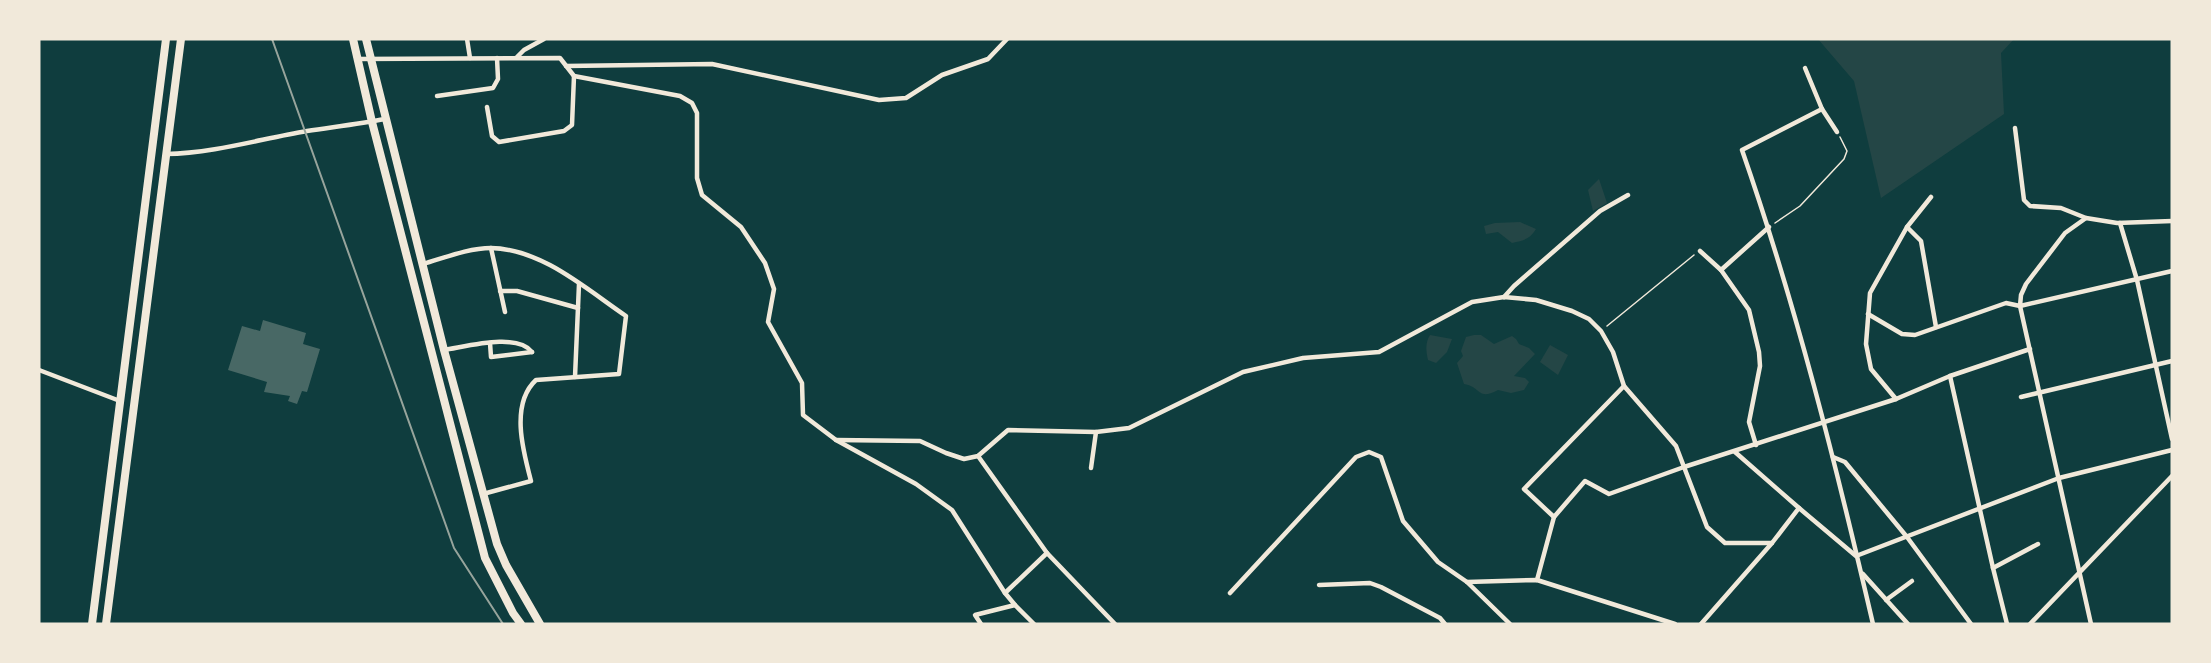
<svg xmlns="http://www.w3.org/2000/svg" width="2211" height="663" viewBox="0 0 2211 663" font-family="'Golos Text',sans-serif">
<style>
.green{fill:#244646}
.building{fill:#486865}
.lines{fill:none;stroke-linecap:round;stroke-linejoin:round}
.path{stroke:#f1e9da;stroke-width:1.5}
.minor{stroke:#f1e9da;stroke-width:4.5}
.trunk{stroke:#f1e9da;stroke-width:8}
.rail{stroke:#97a49c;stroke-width:2}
</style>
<rect width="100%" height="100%" fill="#0f3d3e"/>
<g class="green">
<polygon points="1818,39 2014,39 2001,53 2004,114 1881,198 1854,81"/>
<polygon points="1599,179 1607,203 1593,211 1588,190"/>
<path d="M1520 222 1536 229C1529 240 1524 240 1512 243L1498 232 1486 234 1484 226 1495 223Z"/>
<path d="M1430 335 1452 339 1447 352 1436 363 1428 360C1426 351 1425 343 1430 335Z"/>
<path d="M1474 335H1481L1494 344 1512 336 1516 339 1519 344 1529 348 1535 354 1514 376 1525 378 1529 382 1524 390 1511 393 1498 390C1477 401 1482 387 1464 384L1457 363 1463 356 1461 351 1466 337Z"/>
<polygon points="1550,345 1568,355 1558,375 1540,362"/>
</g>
<polygon class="building" points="263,320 306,333 303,344 320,349 307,392 302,391 297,404 288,401 290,396 264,392 267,382 228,370 242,326 260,331"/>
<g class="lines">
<g class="path">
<polyline points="1775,223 1800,206 1844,159 1847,151 1840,137"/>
<polyline points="1607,326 1694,255"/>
</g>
<g class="minor">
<polyline points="467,39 470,58"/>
<polyline points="517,57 524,50 544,39"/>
<polyline points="357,59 560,58 574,76 680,96 692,103 697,113 697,178 702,195 741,227 765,263 774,289 768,322 802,383 803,415 836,440 916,484 952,510 1005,593 1015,605 1034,624"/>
<polyline points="566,66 712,64 879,100 906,98 942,75 988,59 1007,39"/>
<polyline points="1805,68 1822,109 1837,132"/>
<polyline points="437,96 493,88 498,79 497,58"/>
<polyline points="487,107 492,136 499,142 564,131 572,125 574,76"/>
<path d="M1822 109 1742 150C1796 305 1836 465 1873 624"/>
<polyline points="2015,128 2024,200 2030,206 2061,208 2086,218"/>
<path d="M166 154C214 153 260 139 307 131 333 127 359 124 385 119"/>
<polyline points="2120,223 2137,280 2172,439"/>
<polyline points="1907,227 1921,241 1936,327"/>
<polyline points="491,248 505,312"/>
<polyline points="1700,251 1721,270 1749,310 1759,352 1760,366 1749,422 1756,445"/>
<path d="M423 264C444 258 468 248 491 248 542 249 586 289 626 316L619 374 536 380C510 404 523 451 531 481L483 494"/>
<polyline points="1721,270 1769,227"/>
<polyline points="500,291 517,291 578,308"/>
<polyline points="1504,297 1514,286 1600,211 1628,195"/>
<polyline points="1868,314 1902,334 1915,335 2006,303 2020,306 2172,271"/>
<polyline points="490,343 491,357 532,352"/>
<path d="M444 350C465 347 517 332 532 352"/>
<polyline points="39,370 120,401"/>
<polyline points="1950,376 1993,568 2007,624"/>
<polyline points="575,377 579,284"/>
<polyline points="2021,397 2172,361"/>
<polyline points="1896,399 1871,369 1866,344 1870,293 1907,227 1931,197"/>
<polyline points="836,440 920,441 946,453 964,459 978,456 1008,430 1096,432 1129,428 1243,372 1303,358 1379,352 1472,302 1504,297 1536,300 1572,311 1589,319 1601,331 1613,352 1624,386 1676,446 1707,527 1725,543 1772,543"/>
<polyline points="1735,452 1799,508 1856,556 2059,478 2172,450"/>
<polyline points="978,456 1047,553 1115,624"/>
<polyline points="1833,457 1845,462 1907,537 1971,624"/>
<polyline points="1091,468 1096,432"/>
<polyline points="1554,517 1524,489 1624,386"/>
<polyline points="1993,568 2038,544"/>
<polyline points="1863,574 1908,624"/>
<polyline points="1537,580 1554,517 1585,481 1609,494 1684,467 1896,399 1950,376 2030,349"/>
<polyline points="1467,582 1537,580 1675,624"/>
<polyline points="1319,585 1370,583 1381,587 1440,618 1445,624"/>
<polyline points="1005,593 1047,553"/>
<polyline points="1230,593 1356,457 1369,452 1381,457 1403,521 1438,562 1467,582 1510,624"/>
<polyline points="1886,600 1912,581"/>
<polyline points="981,624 975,615 1015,605"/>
<polyline points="1701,624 1772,543 1799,508"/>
<polyline points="2030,624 2172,476"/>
<polyline points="2091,624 2020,306 2021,295 2026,284 2065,233 2086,218 2117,223 2172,221"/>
</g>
<g class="trunk">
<polyline points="353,39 372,122 485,558 513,613 521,624"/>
<polyline points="366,39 444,350 497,544 506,565 540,624"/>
<polyline points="92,624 166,39"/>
<polyline points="106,624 181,39"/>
</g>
<polyline class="rail" points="272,39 454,548 503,624"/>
</g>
<rect width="2211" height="663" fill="none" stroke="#f1e9da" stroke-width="81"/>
</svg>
